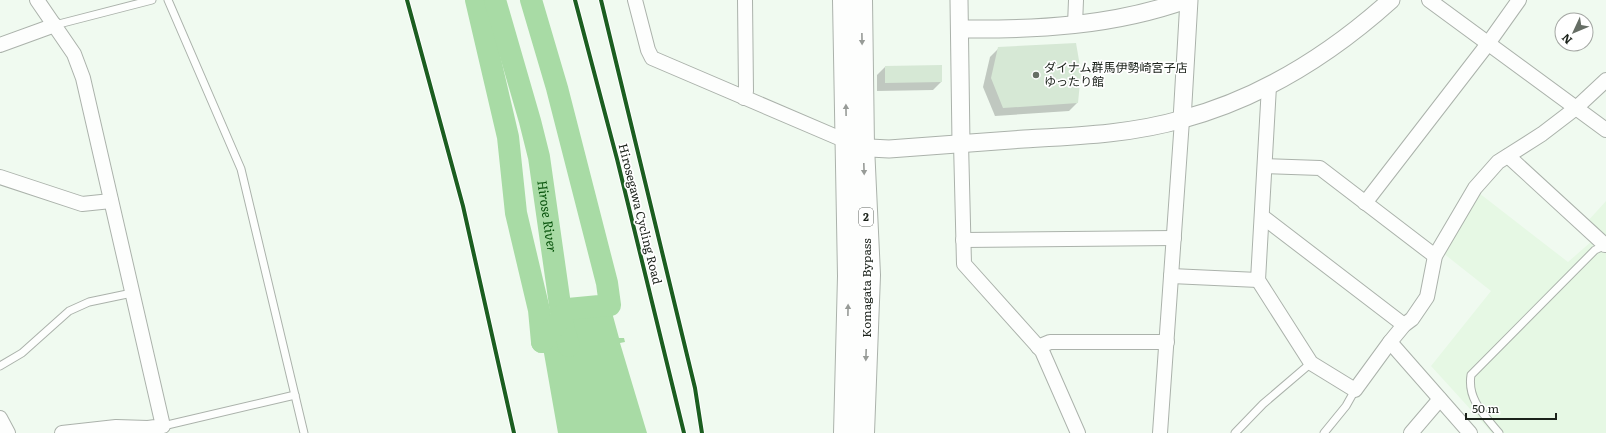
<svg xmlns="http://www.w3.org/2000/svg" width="1606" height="433" viewBox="0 0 1606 433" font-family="Literata,'Noto Sans JP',serif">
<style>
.built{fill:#e6f8e4}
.water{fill:#a8dba5}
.shadow{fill:#0003}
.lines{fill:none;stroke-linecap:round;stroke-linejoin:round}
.river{stroke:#a8dba5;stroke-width:22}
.building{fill:#d6e8d5}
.service-casing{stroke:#abb2ab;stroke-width:9}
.minor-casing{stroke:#abb2ab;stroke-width:16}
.tertiary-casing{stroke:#abb2ab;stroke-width:19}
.primary-casing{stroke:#abb2ab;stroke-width:24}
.service{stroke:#fdfefd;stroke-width:7}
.minor{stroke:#fdfefd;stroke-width:14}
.tertiary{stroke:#fdfefd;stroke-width:17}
.primary{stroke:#fdfefd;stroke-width:22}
.cycleway-casing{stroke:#fff;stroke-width:6}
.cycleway{stroke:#1b5e20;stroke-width:4}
.oneway{fill:#979b97}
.poi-dot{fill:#666e65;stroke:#fff;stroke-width:1.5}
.labels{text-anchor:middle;stroke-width:3.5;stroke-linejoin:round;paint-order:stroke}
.shield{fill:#fff;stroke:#5f645f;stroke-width:1}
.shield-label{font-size:11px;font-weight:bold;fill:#1b221a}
.poi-label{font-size:12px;fill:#1b221a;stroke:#fff;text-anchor:start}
.street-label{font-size:12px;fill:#1b221a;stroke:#fff}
.water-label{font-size:13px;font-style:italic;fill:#055109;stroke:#fff}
</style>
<rect width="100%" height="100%" fill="#f0faf0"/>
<polygon class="built" points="1479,193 1568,262 1600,234 1587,222 1606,201 1606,433 1492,433 1431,366 1491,291 1443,253"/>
<polygon class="water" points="610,305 619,338 624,338 625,342 620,343 647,433 558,433 542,342 568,309"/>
<g class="shadow">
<polygon points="999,48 1077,103 1069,111 995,116 983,87 990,57"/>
<polygon points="885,67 941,82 933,90 877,91 877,75"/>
</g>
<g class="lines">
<g class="river">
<polyline points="476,0 508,137 516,213 539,310 542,342"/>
<path id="s1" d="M495 0 530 121 539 157 563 326 569 346"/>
<polyline points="531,0 557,88 607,283 610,305 568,309 542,342"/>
</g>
</g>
<g class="building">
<polygon points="1076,43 1081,72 1078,103 1003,108 991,78 998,47"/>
<polygon points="942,65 942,82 885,83 885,66"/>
</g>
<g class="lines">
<g class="service-casing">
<g id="service">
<polyline points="168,0 241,169 304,433"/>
<polyline points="55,25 152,0"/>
<polyline points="0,366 22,353 69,311 89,302 132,293"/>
<polyline points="163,426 295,395"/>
<polyline points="1235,433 1263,404 1311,363"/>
<polyline points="1324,433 1346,406 1355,390"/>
<path d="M1499 433C1484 415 1467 399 1471 375L1595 250 1606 245"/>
</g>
</g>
<g class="minor-casing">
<g id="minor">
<polyline points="37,0 74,54 83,78 163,426 148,428 116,427 62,433"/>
<polyline points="635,0 648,50 652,58 846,141"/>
<polyline points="1429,0 1606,130"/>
<polyline points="1075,25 1076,0"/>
<polyline points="0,45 55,25"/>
<polyline points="1269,86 1258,280 1311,363 1355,390 1390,342 1404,325 1412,319 1427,297 1435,256 1475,188 1498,162 1542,134 1576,108 1606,80"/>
<polyline points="744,98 746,91 745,0"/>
<polyline points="961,143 964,264 1042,351 1078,433"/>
<polyline points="1508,156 1605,245"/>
<polyline points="1265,166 1320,168 1435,256"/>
<polyline points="0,177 82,204 111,201"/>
<polyline points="1365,203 1487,45 1519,0"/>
<polyline points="1263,217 1404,325"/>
<polyline points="963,240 1174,238"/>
<polyline points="1171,276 1258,280"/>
<polyline points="1390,342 1470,433"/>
<polyline points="1038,347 1050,342 1167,342"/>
<polyline points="0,418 8,433"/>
<polyline points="1160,433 1182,120"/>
<polyline points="1411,433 1440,399"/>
</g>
</g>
<g class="tertiary-casing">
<g id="tertiary">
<polyline points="959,0 961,143"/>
<path d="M960 29C1036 30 1113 26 1186 0"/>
<polyline points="1182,120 1189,0"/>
<path d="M852 143 870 148 889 149C934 146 979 142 1024 139 1077 136 1132 134 1183 119 1261 98 1331 54 1391 0"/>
</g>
</g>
<g class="primary-casing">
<g id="primary">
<polyline points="844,0 849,276 845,433"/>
<polyline points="861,0 863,146 869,275 863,433"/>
</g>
</g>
<use href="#service" class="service"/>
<use href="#minor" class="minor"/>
<use href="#tertiary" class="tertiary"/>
<use href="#primary" class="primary"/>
<g class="cycleway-casing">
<g id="cycleway">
<polyline points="407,0 463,206 514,433"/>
<polyline points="575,0 617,159 684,433"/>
<polyline points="601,0 695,388 702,433"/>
</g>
</g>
<use href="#cycleway" class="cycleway"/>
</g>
<defs><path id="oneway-solid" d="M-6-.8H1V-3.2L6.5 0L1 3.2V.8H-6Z"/></defs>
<g class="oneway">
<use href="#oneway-solid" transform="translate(862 39) rotate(89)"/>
<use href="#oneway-solid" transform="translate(846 110) rotate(-91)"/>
<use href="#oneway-solid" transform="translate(864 169) rotate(88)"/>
<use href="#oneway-solid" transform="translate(848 310) rotate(-89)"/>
<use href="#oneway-solid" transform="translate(866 355) rotate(92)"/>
</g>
<circle class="poi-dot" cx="1036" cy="75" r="4"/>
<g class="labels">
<rect class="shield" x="859" y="208" width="14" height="18" rx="3"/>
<g class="shield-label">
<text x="866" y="221">2</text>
</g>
<g class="poi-label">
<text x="1044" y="72">ダイナム群馬伊勢崎宮子店<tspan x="1044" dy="14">ゆったり館</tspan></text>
</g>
<g class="street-label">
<text transform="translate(640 214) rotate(76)" y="4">Hirosegawa Cycling Road</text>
<text transform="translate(867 288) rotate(-90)" y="4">Komagata Bypass</text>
</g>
<g class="water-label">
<text dy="5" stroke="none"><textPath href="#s1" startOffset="223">Hirose River</textPath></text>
</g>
</g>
<g transform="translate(1574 32) rotate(226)"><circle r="19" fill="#ffffff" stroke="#a4a7a3"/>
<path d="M0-3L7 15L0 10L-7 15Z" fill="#666e65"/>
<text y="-6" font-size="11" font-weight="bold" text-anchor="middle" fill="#1b221a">N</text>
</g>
<path d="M1466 413v6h90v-6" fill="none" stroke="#1b221a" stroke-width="2"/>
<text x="1472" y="413" font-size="12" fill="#1b221a" stroke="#ffffff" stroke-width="3" paint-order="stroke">50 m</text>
</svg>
